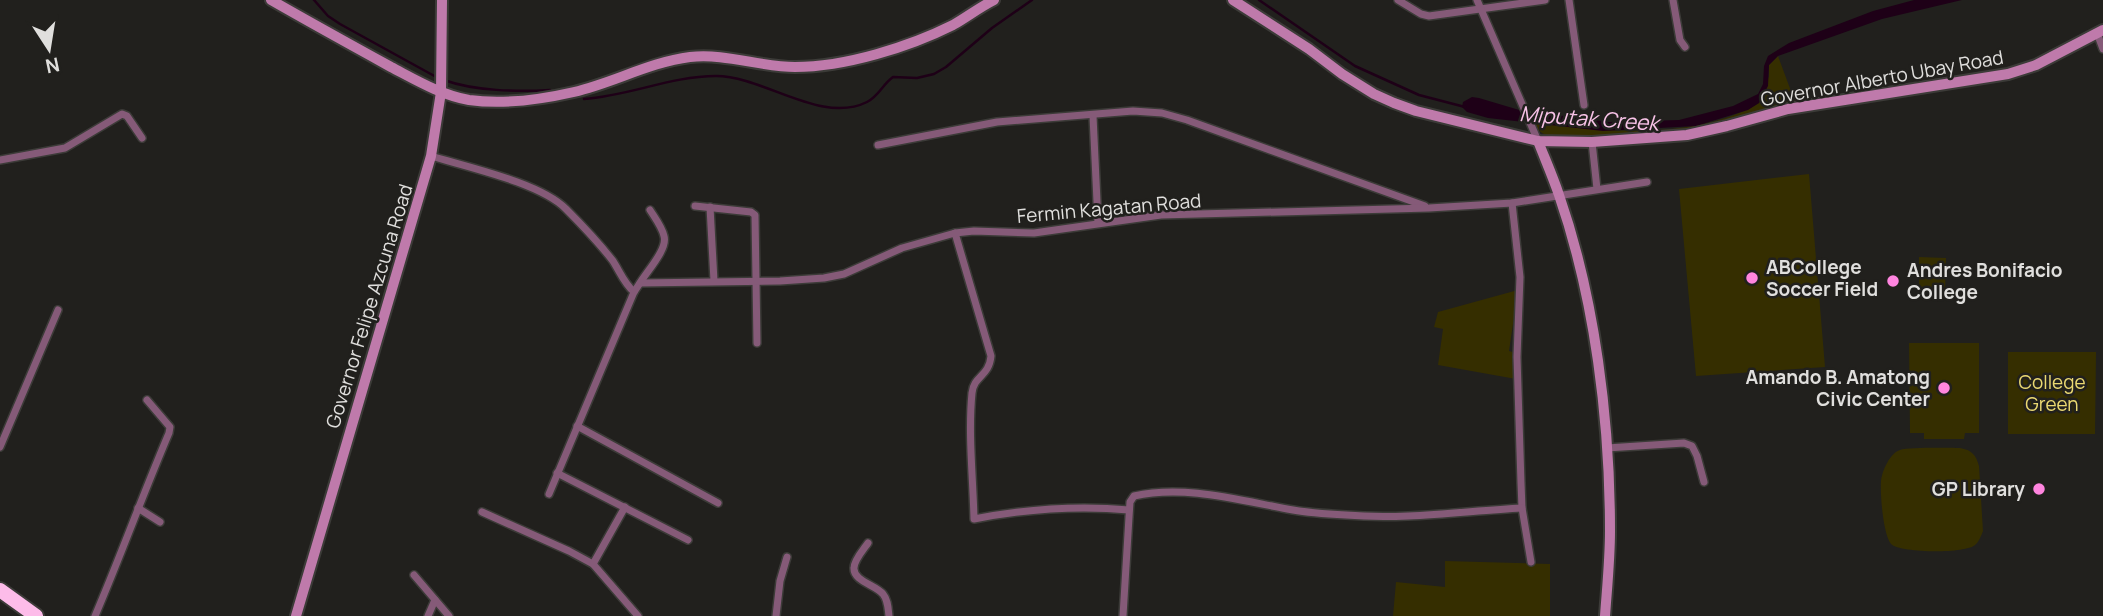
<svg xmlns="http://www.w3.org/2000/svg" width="2103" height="616" viewBox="0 0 2103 616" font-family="Manrope,sans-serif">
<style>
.green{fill:#352e00}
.water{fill:#1e0017}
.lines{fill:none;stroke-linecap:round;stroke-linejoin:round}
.stream{stroke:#1e0017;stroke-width:2.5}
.street-casing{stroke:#3c3b38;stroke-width:10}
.secondary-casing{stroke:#3c3b38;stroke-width:14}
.highway-casing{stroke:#3c3b38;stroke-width:18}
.street{stroke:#855a78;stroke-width:7}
.secondary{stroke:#bf7aab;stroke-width:10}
.highway{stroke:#fdbce9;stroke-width:14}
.poi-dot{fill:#ff85df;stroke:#21201d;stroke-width:2.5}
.labels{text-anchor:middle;stroke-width:5;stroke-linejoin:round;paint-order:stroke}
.street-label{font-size:19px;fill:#e0dfdd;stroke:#21201d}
.poi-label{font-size:19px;font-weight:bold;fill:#e0dfdd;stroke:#21201d;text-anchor:start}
.park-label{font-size:19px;fill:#ead871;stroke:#21201d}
.water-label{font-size:21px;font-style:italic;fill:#f8c3e7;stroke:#21201d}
</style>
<rect width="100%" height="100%" fill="#21201d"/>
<g class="green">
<path d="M1778 56 1795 102 1697 130 1612 136 1556 137C1545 136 1538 133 1534 122 1603 133 1697 140 1759 103L1769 76V65Z"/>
<polygon points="1809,174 1825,367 1696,376 1679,189"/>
<polygon points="1919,257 1946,258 1945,292 1919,291"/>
<polygon points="1518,290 1509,351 1516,353 1516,379 1438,365 1443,329 1434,327 1438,312"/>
<polygon points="1909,343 1979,343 1979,433 1965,433 1964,439 1924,439 1924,433 1910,433"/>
<polygon points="2008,352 2096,352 2095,434 2008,434"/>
<path d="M1960 448C1972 450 1976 455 1979 466L1983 531C1981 536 1979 542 1975 545 1965 554 1900 553 1891 544 1883 534 1880 494 1881 481 1882 471 1890 453 1900 450 1909 447 1949 448 1960 448Z"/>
<polygon points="1445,561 1550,564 1550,616 1393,616 1396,582 1445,587"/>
</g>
<polygon class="water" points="1914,0 1962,0 1882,19 1778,56 1769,65 1768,86 1759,103 1748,110 1696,126 1603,131 1488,118 1467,112 1462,107 1463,102 1472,97 1479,98 1533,114 1566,116 1609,122 1679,120 1733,106 1758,94 1763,84 1764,66 1768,56 1789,43 1873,11"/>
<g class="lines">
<g class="stream">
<polyline points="314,0 328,16 340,24 438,78"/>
<polyline points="1259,0 1355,66 1419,95 1465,107"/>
<path d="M444 80C474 91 518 92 550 90"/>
<path d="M584 99C629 96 671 76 716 76 764 76 821 125 867 102 879 96 882 85 893 77L917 78 934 74 946 67 992 28 1032 0"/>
</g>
<g class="street-casing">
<g id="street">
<polyline points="1398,0 1421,14 1429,16 1545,0"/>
<polyline points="1477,0 1538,141"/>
<polyline points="1569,0 1584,105"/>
<polyline points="1673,0 1680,40 1685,47"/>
<polyline points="2097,33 2103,49"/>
<polyline points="1093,116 1098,223"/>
<polyline points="1592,142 1597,189"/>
<polyline points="878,145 997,122 1133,111 1162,113 1187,120 1425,206"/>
<path d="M431 156C467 167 541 183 566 209 582 225 599 243 613 261 620 272 624 283 634 292"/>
<polyline points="0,160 65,148 122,114 127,116 142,138"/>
<polyline points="1512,203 1520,277 1517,357 1521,483 1522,508 1531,562"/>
<polyline points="695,206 751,212 755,215 757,343"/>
<polyline points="710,207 714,281"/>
<path d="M955 233 991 356C989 377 974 375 972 393 968 434 973 477 974 519 1026 509 1077 505 1129 510"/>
<path d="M640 283C647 271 668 249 664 236 662 227 655 218 650 210"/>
<polyline points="577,426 718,503"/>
<polyline points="0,447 58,310"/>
<polyline points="1607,448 1684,443 1692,446 1697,456 1704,482"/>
<polyline points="557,473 688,540"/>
<polyline points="549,494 634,292 640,283 780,281 824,278 844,274 902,248 955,233 974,231 1034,233 1161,215 1429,208 1512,203 1647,182"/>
<polyline points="138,508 160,522"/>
<polyline points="482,512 569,551 593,564 638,616"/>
<path d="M868 543C864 549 854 560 854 568 853 581 876 585 883 594 888 600 888 608 889 616"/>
<polyline points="593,564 625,507"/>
<polyline points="414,575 449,616"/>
<path d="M95 616C121 555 143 494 169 433L170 427 147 400"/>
<polyline points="428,616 435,600"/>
<polyline points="776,616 780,581 787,557"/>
<path d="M1123 616 1129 517 1130 502 1134 496C1185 484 1242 501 1293 510 1310 513 1328 514 1346 515 1405 520 1464 511 1522 508"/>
</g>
</g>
<g class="secondary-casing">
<g id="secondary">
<path d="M271 0C311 23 351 45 391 67 416 80 441 95 469 100 504 105 539 100 574 92 613 83 650 62 690 57 726 53 760 67 795 67 845 67 909 47 953 25 967 17 980 7 994 0"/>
<polyline points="1233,0 1309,49 1342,74 1374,94 1394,103 1416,111 1538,141 1592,142 1687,135 1727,126 1788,109 2008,74 2036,65 2103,30"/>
<path d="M1538 141C1545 159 1553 177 1559 195 1595 299 1610 421 1610 531 1610 559 1607 588 1605 616"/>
<polyline points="296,616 431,156 441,92 442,0"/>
</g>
</g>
<g class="highway-casing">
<polyline id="highway" points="0,590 36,616"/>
</g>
<use href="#street" class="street"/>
<use href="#secondary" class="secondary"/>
<use href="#highway" class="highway"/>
</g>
<g class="poi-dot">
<circle cx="1752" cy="278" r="7"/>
<circle cx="1893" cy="281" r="7"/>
<circle cx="1944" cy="388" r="7"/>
<circle cx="2039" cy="489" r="7"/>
</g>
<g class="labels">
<g class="street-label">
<text transform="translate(1882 78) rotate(-10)" y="7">Governor Alberto Ubay Road</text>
<text transform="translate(1109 208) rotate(-5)" y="7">Fermin Kagatan Road</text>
<text transform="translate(369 306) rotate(-73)" y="7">Governor Felipe Azcuna Road</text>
</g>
<g class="poi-label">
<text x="1766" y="274">ABCollege<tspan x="1766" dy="22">Soccer Field</tspan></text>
<text x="1907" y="277">Andres Bonifacio<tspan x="1907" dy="22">College</tspan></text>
<text x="1930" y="384" text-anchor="end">Amando B. Amatong<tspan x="1930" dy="22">Civic Center</tspan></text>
<text x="2025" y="496" text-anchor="end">GP Library</text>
</g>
<g class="park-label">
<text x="2052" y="389">College<tspan x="2052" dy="22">Green</tspan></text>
</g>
<g class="water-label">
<text transform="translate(1589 119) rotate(4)" y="7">Miputak Creek</text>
</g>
</g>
<g transform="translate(49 49) rotate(168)" stroke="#21201d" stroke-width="5" paint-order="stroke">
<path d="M0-5L12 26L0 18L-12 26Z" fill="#e0dfdd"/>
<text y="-10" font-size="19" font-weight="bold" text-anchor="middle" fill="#e0dfdd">N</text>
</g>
</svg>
